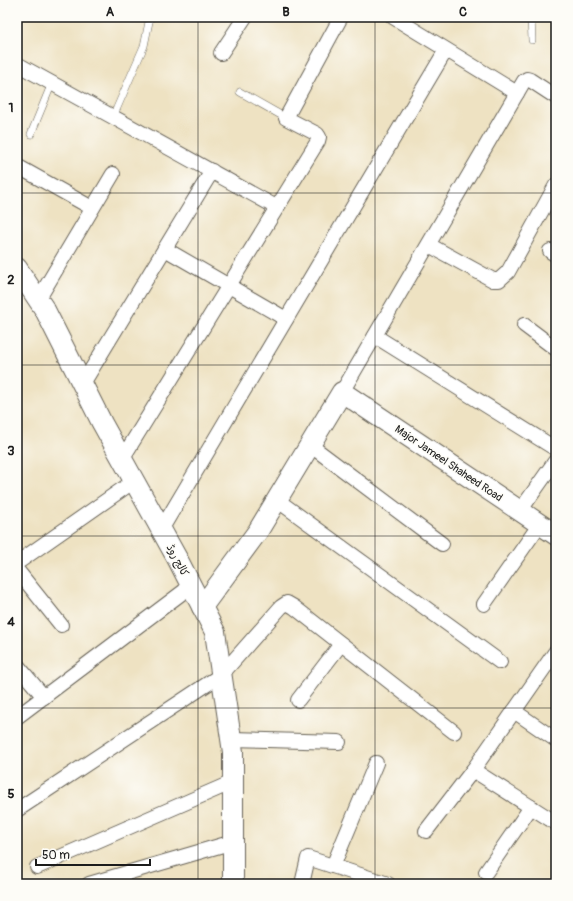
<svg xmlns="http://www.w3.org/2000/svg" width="573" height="901" viewBox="0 0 573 901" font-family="Pangolin,'Playpen Sans Arabic',sans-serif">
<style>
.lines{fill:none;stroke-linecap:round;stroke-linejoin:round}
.lane-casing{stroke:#666156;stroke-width:8}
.street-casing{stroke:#666156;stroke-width:16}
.secondary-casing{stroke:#666156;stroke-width:22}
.lane{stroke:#fff;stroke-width:7}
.street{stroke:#fff;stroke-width:14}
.secondary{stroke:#fff;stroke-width:20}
.grid{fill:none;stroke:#1c1c1c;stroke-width:1;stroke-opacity:0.55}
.labels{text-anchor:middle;stroke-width:3;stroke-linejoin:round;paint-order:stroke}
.street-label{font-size:11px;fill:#1c1c1c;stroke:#fdfcf7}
.neatline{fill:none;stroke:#1c1c1c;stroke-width:1.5}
.grid-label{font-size:13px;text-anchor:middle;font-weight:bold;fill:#1c1c1c}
</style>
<rect width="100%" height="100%" fill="#fdfcf7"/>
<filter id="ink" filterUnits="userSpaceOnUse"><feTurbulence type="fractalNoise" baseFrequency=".025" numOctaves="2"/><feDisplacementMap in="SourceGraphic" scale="8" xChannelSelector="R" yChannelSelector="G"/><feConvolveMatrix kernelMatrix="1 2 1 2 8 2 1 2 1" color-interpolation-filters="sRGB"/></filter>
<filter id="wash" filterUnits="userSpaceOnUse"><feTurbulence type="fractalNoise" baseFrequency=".012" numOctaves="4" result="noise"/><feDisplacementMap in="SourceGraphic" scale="16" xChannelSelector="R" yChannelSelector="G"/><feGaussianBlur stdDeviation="0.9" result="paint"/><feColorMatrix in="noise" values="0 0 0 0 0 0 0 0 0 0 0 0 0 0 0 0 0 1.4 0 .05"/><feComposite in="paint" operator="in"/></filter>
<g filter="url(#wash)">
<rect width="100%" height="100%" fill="#eee2c2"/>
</g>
<g filter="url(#ink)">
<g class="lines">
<g class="lane-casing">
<g id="lane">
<polyline points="531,17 532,40"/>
<polyline points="240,92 286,118"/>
<polyline points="113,117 144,46 150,17"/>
<polyline points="31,134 52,83"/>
</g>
</g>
<g class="street-casing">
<g id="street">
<polyline points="393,17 517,93"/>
<polyline points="221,53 245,17"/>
<polyline points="17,64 276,207"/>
<polyline points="17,166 92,208"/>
<polyline points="429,245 493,280 499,280 508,272 556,185"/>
<polyline points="165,249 286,319"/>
<polyline points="550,251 556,255"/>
<polyline points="38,300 113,174"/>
<polyline points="524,325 556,349"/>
<polyline points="375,336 556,449"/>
<polyline points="82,385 212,171"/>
<polyline points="342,392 524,81 527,79 530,80 556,97"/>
<polyline points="310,445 442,544"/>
<polyline points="122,459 318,141 319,137 317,134 286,118 341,17"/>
<polyline points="277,500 500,662"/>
<polyline points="520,511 556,460"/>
<polyline points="161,530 446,50"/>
<polyline points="17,563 134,481"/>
<polyline points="17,570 61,625"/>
<polyline points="484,604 540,524"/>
<polyline points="556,651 473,770 556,823"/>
<polyline points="17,665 44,697"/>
<polyline points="298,700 341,644"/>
<polyline points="514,711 556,740"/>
<polyline points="17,717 191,586"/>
<polyline points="231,739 339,742"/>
<polyline points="17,810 221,675 281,607 287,603 294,607 454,732"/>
<polyline points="426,831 473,770"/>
<polyline points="333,866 376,763"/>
<polyline points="37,867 233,782"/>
<polyline points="486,872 531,807"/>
<polyline points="89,884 233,842"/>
<polyline points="302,884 308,858 388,884"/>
</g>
</g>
<g class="secondary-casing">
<g id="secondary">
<polyline points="17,268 45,310 102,423 178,560 215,632 233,752 233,884"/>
<polyline points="202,607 258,531 342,392 556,535"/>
</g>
</g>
<use href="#lane" class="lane"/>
<use href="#street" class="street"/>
<use href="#secondary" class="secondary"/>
</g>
</g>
<path class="grid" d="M198 17V884M375 17V884M17 193H556M17 365H556M17 536H556M17 708H556"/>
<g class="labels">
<g class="street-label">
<text transform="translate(449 463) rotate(34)" y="4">Major Jameel Shaheed Road</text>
<text transform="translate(178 560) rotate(62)" y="4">کالج روڈ</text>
</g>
</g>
<rect width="573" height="901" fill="none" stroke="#fdfcf7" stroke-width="44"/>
<path d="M36 859v6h114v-6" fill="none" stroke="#1c1c1c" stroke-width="2"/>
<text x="42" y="859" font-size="12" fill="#1c1c1c" stroke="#fdfcf7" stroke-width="3" paint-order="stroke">50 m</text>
<rect x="22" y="22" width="529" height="857" class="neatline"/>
<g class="grid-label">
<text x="110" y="16">A</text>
<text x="286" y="16">B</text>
<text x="463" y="16">C</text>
<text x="11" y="112">1</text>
<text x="11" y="284">2</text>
<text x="11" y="455">3</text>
<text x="11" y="626">4</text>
<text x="11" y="798">5</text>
</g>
</svg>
